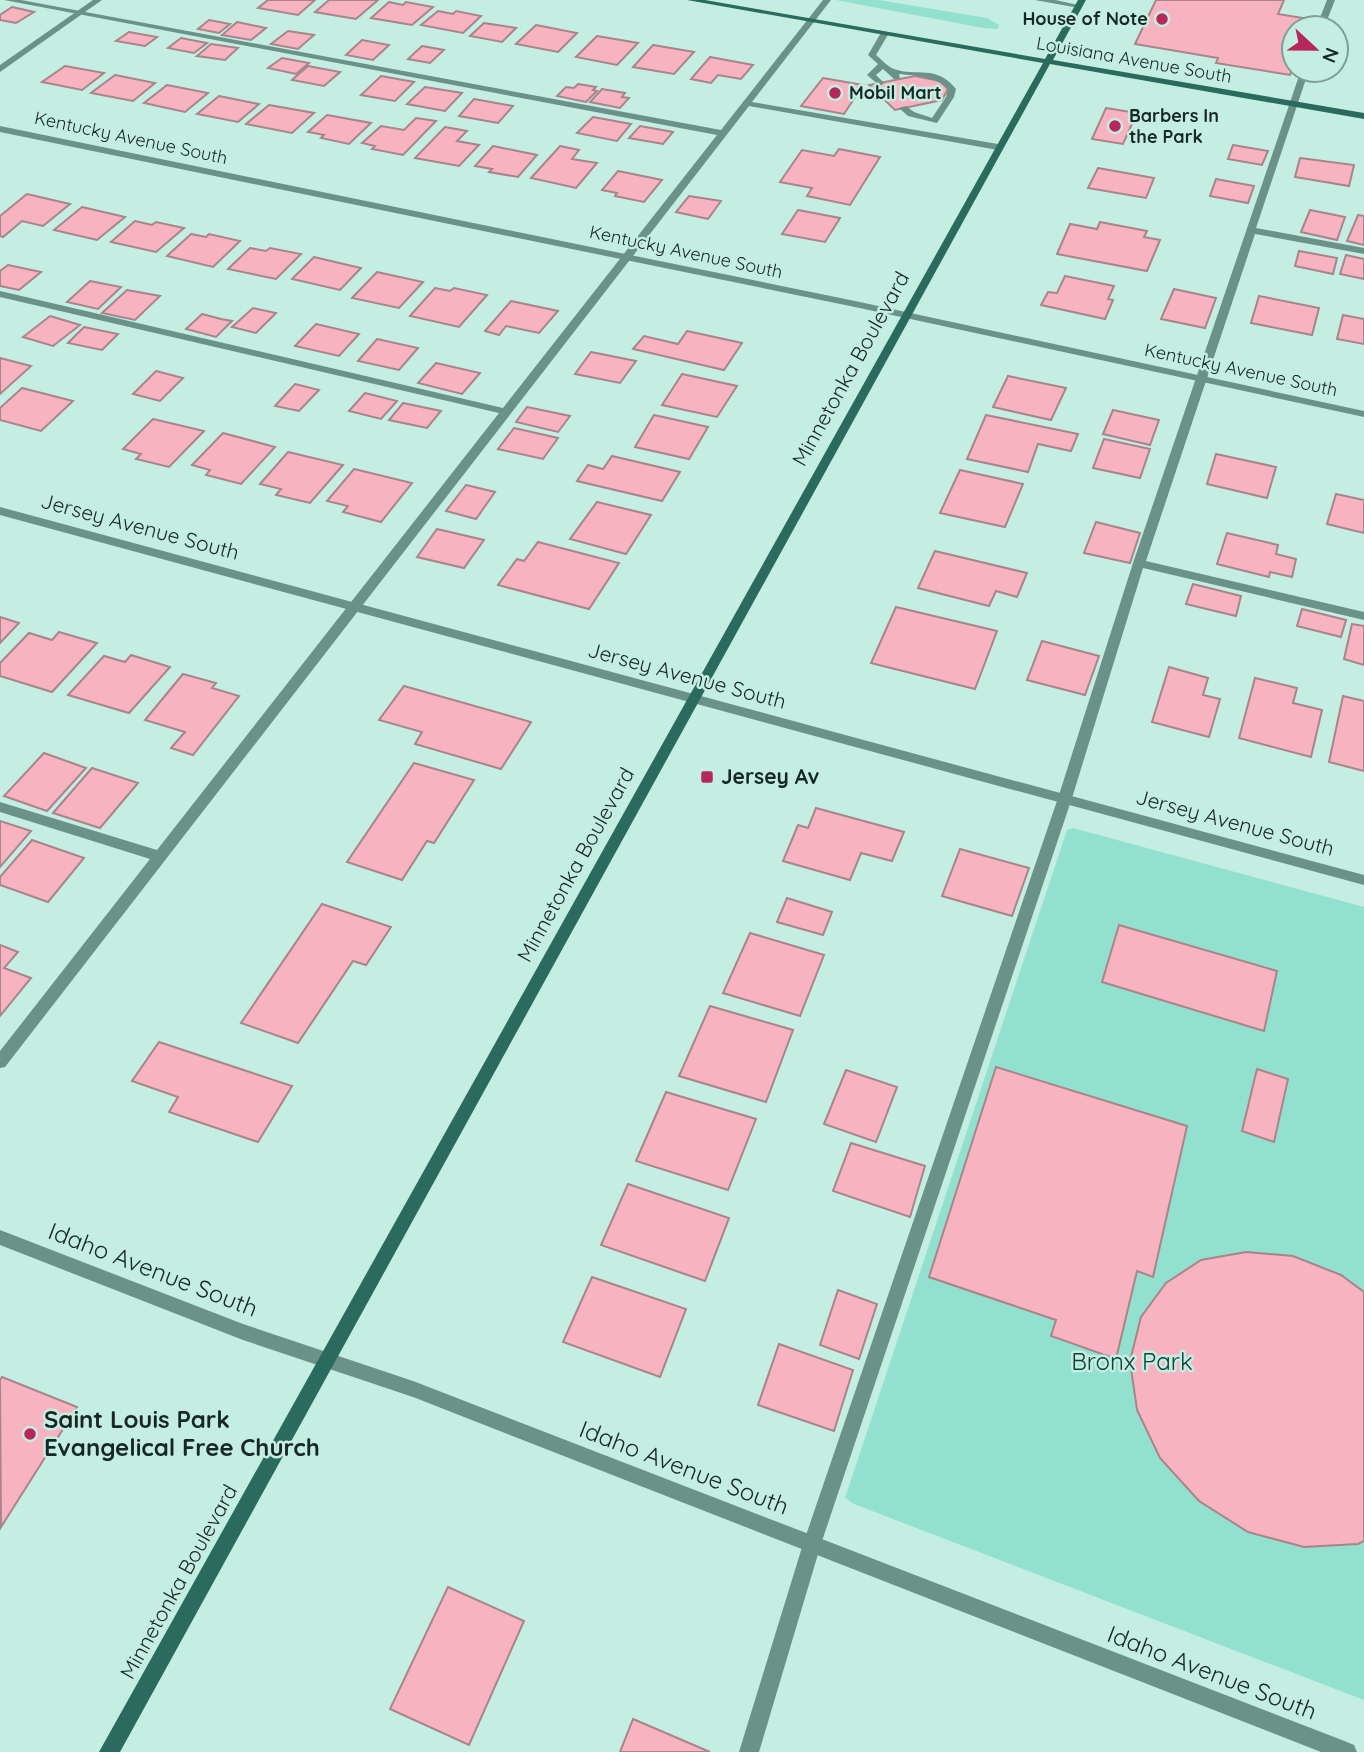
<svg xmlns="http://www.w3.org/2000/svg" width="1364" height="1752" viewBox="0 0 1364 1752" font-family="Quicksand,sans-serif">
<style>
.green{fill:#92e1ce}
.building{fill:#f8b3c1;stroke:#a8848b;stroke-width:2}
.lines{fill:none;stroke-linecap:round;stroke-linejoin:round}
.service{fill:#6b9288;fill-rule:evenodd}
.minor{fill:#6b9288;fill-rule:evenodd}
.secondary{fill:#2a6b5d;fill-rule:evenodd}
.poi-dot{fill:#b6275a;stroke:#c4eee2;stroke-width:2.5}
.labels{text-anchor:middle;stroke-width:5;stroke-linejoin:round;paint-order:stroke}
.far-poi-label{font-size:18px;font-weight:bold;fill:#172723;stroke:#c4eee2;text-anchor:start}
.far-street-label{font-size:18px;fill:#172723;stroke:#c4eee2}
.street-label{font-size:21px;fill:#172723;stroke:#c4eee2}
.poi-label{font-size:21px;font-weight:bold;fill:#172723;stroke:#c4eee2;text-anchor:start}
.near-street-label{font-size:24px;fill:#172723;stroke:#c4eee2}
.near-park-label{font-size:24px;fill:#104036;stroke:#c4eee2}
.near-poi-label{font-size:24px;font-weight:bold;fill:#172723;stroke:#c4eee2;text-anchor:start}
</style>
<rect width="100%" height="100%" fill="#c4eee2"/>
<g class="green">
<polygon points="836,0 879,0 987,18 999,25 998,29 983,28"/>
<polygon points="1073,828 1364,907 1364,1700 854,1504 845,1498 1067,830"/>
</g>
<g class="building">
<polygon points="268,0 315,0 298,15 258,8"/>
<polygon points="329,0 378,0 356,19 315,12"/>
<polygon points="1156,0 1284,0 1278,14 1309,19 1306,28 1294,28 1294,64 1290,75 1216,63 1218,58 1135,44"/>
<polygon points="389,2 403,5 406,2 433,7 412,25 371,18"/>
<polygon points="12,7 34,12 16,23 0,20 0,15"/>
<polygon points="438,11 453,14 456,11 481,16 463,33 421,25"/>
<polygon points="209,20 230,24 219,33 198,29"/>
<polygon points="237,22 266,28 251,40 222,35"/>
<polygon points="484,23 516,28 502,42 470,36"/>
<polygon points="536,25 577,33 558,52 516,44"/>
<polygon points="288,31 314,35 298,49 271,44"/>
<polygon points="129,32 157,37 145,46 116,41"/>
<polygon points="597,36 638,43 617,65 576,57"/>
<polygon points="181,38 207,43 194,53 168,48"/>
<polygon points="362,40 389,45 373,60 346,55"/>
<polygon points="211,44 238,48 225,60 197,56"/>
<polygon points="653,45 694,52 674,74 633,67"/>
<polygon points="422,46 444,50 430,63 408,59"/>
<polygon points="710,57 753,65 741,79 718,75 711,83 691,79"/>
<polygon points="282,58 309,63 296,74 268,68"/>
<polygon points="65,66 104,73 82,90 42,82"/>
<polygon points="308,66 340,72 324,86 292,80"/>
<polygon points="115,75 155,83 133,101 91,93"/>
<polygon points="381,76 414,82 395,101 361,95"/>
<polygon points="915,76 940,81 948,89 942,100 895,110 869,85"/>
<polygon points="823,78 863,85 844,114 801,106"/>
<polygon points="578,84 596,87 593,90 597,91 586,102 557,96 566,87 574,88"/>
<polygon points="167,85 208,93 185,112 144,103"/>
<polygon points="425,87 462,93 445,111 407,104"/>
<polygon points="602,89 625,93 622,97 629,98 620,108 590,102"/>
<polygon points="219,96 259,104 238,122 197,114"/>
<polygon points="474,99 513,106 498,123 459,116"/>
<polygon points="269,105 314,113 292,133 246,124"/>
<polygon points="1106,108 1137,113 1123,144 1092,139"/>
<polygon points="327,115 371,123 349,144 321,138 324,135 308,132"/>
<polygon points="593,117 631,124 617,141 577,133"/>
<polygon points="416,118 436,121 403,155 372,149 375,146 362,143 381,126 404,130"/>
<polygon points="640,126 673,132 663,144 629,138"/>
<polygon points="445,127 467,131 457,141 479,145 459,166 415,158"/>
<polygon points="1233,145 1268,151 1262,165 1228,159"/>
<polygon points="493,146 537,155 518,177 489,172 492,169 475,166"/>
<polygon points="560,146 579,150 572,159 597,163 576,188 531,178"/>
<polygon points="839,149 880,157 850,205 807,196 812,188 780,182 802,150 834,156"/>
<polygon points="1300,158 1354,165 1349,186 1295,177"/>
<polygon points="1098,168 1154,178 1146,198 1088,188"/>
<polygon points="618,171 662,180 644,202 615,196 617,193 602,190"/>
<polygon points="1216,179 1254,186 1248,203 1210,196"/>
<polygon points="27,194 70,204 43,226 22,221 3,237 0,236 0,216"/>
<polygon points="689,196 721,201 708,219 676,212"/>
<polygon points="82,207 125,217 97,240 54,230"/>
<polygon points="798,210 840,218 825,242 782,234"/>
<polygon points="1310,210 1345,217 1337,240 1301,232"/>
<polygon points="1358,215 1364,216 1364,245 1347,241"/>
<polygon points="135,221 152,225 156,222 184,228 156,252 111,242"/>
<polygon points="1100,222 1147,231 1144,237 1160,240 1147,271 1057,254 1070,224 1097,229"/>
<polygon points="191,234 206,237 209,234 240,241 213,267 167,256"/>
<polygon points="250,248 266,251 270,248 301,254 276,279 228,269"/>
<polygon points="1299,251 1337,258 1333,274 1295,266"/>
<polygon points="1346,255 1364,259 1364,279 1340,274"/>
<polygon points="314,257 361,268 340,290 292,279"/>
<polygon points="8,265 41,272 19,290 0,286 0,271"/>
<polygon points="377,272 423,282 399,308 352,298"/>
<polygon points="1065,276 1114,286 1108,299 1113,300 1105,319 1041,305 1048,292 1057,293"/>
<polygon points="90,281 121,287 98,309 67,302"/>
<polygon points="435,288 450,291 454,288 487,295 459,327 410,316"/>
<polygon points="1174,289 1216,298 1205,328 1161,319"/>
<polygon points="127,290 160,296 135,320 102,313"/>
<polygon points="1259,296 1319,308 1312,335 1251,323"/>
<polygon points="511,301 558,311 539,333 506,326 499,335 485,331"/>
<polygon points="253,308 276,313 256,333 232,327"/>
<polygon points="202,314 221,319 232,321 216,337 186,329"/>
<polygon points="1343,315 1364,319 1364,344 1337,339"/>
<polygon points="50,316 80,325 53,346 23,337"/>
<polygon points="316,324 359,334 339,356 295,346"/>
<polygon points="84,327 118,334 102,350 68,343"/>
<polygon points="687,331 742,343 724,370 633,349 644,336 678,344"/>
<polygon points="377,339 418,348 399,370 358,361"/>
<polygon points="591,352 636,361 620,383 575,374"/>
<polygon points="0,358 31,366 0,394"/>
<polygon points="436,363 480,373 462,394 418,383"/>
<polygon points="156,371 183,378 160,401 133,394"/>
<polygon points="682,374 737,386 717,417 662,405"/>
<polygon points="1008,376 1066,388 1051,420 993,407"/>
<polygon points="295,384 319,390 299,411 275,406"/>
<polygon points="22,388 73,401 41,431 0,420 0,408"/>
<polygon points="365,393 397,401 381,419 349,411"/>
<polygon points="403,403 441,411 427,428 389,420"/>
<polygon points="527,407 570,416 558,432 516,422"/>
<polygon points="1113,410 1159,420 1150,445 1103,434"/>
<polygon points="654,415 708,427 689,459 635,447"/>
<polygon points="986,415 1078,434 1071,451 1038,444 1028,472 967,459"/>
<polygon points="153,419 204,431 169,467 136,459 141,454 123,449"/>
<polygon points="514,428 558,438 543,459 498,449"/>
<polygon points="223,433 275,447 241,484 206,475 210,470 192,465"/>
<polygon points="1104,439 1150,449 1140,478 1093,468"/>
<polygon points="288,452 343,465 310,503 276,495 281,489 260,484"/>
<polygon points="1216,454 1276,467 1267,498 1207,484"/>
<polygon points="612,456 680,472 662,501 577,481 588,465 603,469"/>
<polygon points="354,469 412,483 381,522 343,512 348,506 327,501"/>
<polygon points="960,470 1023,484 1005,527 940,513"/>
<polygon points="466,485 495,492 476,519 446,511"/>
<polygon points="1336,494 1364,500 1364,533 1327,524"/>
<polygon points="597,502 651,515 626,554 570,539"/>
<polygon points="1096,522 1140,533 1130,563 1084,553"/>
<polygon points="437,529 484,540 464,568 417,557"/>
<polygon points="1227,533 1278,545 1276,554 1296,559 1292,577 1270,572 1269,577 1217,564"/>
<polygon points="538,542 619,563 589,609 498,585 517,559 524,561"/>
<polygon points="935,551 1027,573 1017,597 996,591 989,606 918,588"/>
<polygon points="1193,584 1241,596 1236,616 1186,604"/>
<polygon points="896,607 997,631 975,689 871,663"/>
<polygon points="1302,609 1346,620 1341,637 1297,626"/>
<polygon points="0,617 19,623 0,643"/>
<polygon points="1352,624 1364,626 1364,665 1344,659"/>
<polygon points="59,632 97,643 52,692 0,676 0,663 29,633 52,640"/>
<polygon points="1042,641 1099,656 1085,695 1027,680"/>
<polygon points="131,655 170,667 129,713 68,695 104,656 125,662"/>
<polygon points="1169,667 1208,678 1203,695 1220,699 1209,737 1152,722"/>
<polygon points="183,674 216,683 212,688 239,696 193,755 171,748 185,732 145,720"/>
<polygon points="1255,678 1297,688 1293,703 1322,710 1311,757 1239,738"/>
<polygon points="404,686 531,722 501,769 415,744 422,732 379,720"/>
<polygon points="1343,696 1364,701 1364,771 1329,762"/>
<polygon points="44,753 86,768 47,811 4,796"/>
<polygon points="414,763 474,780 434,843 427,841 402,880 347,862"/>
<polygon points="92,768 138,783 100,828 53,813"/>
<polygon points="816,808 904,832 892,861 861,853 850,880 783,861 798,825 808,828"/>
<polygon points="0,821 31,831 0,867"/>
<polygon points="32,840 84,858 48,902 0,885 0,877"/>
<polygon points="960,849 1029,868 1012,916 942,896"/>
<polygon points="787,898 832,912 823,935 777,922"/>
<polygon points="322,904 391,927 366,965 353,961 298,1043 241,1023"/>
<polygon points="1119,925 1277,971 1264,1031 1102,982"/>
<polygon points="750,933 824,955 800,1016 723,993"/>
<polygon points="0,945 18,952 4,968 31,978 0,1016"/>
<polygon points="710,1006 793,1030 766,1102 679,1076"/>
<polygon points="159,1042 292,1086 258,1142 169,1112 178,1097 132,1081"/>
<polygon points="996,1067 1187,1126 1153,1277 1137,1271 1116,1359 1051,1336 1056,1320 929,1277"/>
<polygon points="1257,1069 1288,1079 1274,1142 1242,1131"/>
<polygon points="846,1070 897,1087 876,1142 824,1124"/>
<polygon points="666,1092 756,1119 728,1190 636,1161"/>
<polygon points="851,1143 925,1166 910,1217 833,1191"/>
<polygon points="628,1184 729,1218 705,1281 601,1245"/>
<polygon points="1246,1252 1293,1256 1341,1275 1364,1292 1364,1541 1358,1544 1304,1547 1248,1532 1199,1501 1160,1458 1137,1410 1130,1361 1141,1317 1166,1283 1201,1260"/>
<polygon points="592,1277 686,1309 660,1377 563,1342"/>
<polygon points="838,1290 877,1304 859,1359 820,1345"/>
<polygon points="779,1344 853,1370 834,1431 758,1405"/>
<polygon points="2,1377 77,1407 1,1527 0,1380"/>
<polygon points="448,1587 524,1621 469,1745 390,1709"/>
<polygon points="633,1719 710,1752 620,1752"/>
</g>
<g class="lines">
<g class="service">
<polygon points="4,0 21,0 721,130 823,0 831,0 752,102 998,144 1002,147 998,150 749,106 5,1067 0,1068 0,1051 150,859 0,812 0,802 157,850 499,413 0,297 0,291 503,408 717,135"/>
<polygon points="1035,0 1055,0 1083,6 1079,8"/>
<polygon points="1327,0 1335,0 1324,28 1316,28"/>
<path d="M882 31 889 33 876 55C881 59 888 67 894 69 917 77 936 64 956 89L954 97 937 123 908 116 899 108 906 106 914 112 932 118 946 97 948 89C935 76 916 76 899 74L900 79H894L883 69 876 75 884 83 880 86 867 75 878 64 868 55Z"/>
<polygon points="1301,70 1309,70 1256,228 1364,248 1364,254 1255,234 1146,561 1364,612 1364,620 1143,568 1072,798 821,1544 759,1752 739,1752 803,1544 1058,798 1133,563"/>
</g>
<g class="minor">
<polygon points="93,0 102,0 0,72 0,65"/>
<polygon points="0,126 855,301 1364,411 1364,417 855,307 0,132"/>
<polygon points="0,507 1364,875 1364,885 0,515"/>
<polygon points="0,1230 243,1324 413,1381 1347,1742 1354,1745 1357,1752 1321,1752 413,1397 243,1340 0,1245"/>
</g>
<polygon class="secondary" points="687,0 705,0 1045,59 1078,0 1086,0 1053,60 1364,113 1364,119 1050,64 120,1752 99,1752 1043,63"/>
</g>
<g class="poi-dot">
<circle cx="1162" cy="19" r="7"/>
<circle cx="835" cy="93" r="7"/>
<circle cx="1115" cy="126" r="7"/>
<rect x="700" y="770" width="14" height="14" rx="3.5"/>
<circle cx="30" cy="1434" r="7"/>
</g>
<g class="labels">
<g class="far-poi-label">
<text x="1148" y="25" text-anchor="end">House of Note</text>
<text x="849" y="99">Mobil Mart</text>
<text x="1129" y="122">Barbers In<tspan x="1129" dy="21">the Park</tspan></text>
</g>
<g class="far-street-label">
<text transform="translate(1134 60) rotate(10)" y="6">Louisiana Avenue South</text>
<text transform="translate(131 138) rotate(12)" y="6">Kentucky Avenue South</text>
<text transform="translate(686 252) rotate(12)" y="6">Kentucky Avenue South</text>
<text transform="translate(1241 370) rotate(12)" y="6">Kentucky Avenue South</text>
</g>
<g class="street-label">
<text transform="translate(851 369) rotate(-61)" y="7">Minnetonka Boulevard</text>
<text transform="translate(140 527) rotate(15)" y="7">Jersey Avenue South</text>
<text transform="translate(687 676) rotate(15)" y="7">Jersey Avenue South</text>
<text transform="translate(1235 823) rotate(15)" y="7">Jersey Avenue South</text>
<text transform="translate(576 865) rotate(-61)" y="7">Minnetonka Boulevard</text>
<text transform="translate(179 1582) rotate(-61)" y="7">Minnetonka Boulevard</text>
</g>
<g class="poi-label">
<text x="721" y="784">Jersey Av</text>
</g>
<g class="near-street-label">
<text transform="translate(153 1270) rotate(21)" y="8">Idaho Avenue South</text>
<text transform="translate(684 1468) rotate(21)" y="8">Idaho Avenue South</text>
<text transform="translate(1212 1673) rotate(21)" y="8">Idaho Avenue South</text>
</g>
<g class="near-park-label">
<text x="1132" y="1370">Bronx Park</text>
</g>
<g class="near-poi-label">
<text x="44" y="1428">Saint Louis Park<tspan x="44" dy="28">Evangelical Free Church</tspan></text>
</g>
</g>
<g transform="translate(1315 49) rotate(112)"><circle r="33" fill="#c4eee2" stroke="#7f9e96" stroke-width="2"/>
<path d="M0-5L12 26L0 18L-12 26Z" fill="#b6275a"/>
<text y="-10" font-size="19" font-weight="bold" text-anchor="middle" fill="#172723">N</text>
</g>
</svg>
